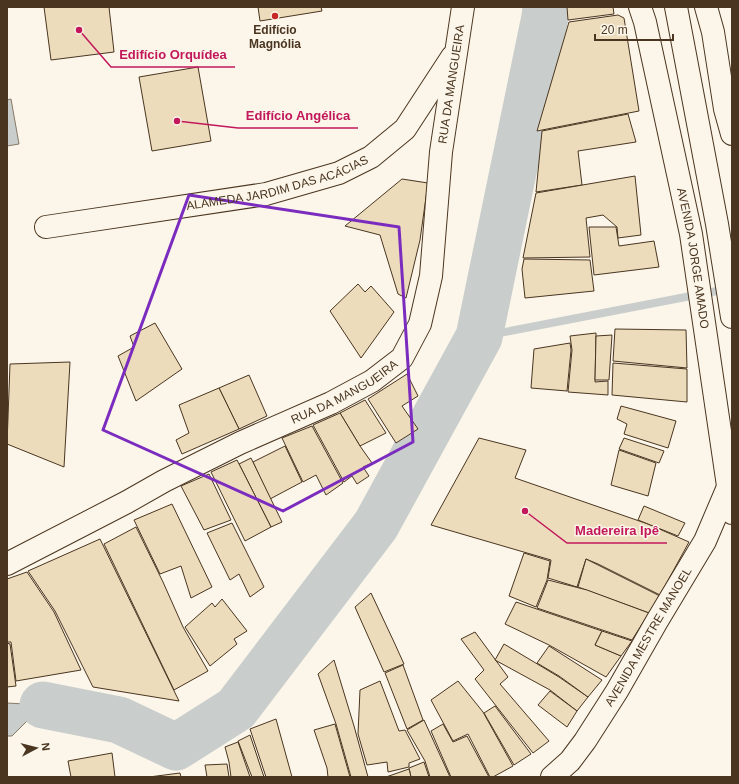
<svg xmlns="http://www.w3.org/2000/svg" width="739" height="784" viewBox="0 0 739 784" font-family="Arial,sans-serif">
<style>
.water{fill:#c9cecd;stroke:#887966}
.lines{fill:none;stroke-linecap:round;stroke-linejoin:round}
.stream{stroke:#c9cecd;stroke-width:8}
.river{stroke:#c9cecd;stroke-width:47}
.building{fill:#ecdcbc;stroke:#4a3520}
.street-casing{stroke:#4a3520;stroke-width:24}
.secondary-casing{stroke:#4a3520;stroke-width:24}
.street{stroke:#fbf6e9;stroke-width:22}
.secondary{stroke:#fbf6e9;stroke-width:22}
.power{stroke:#c62828;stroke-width:1;stroke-dasharray:14 3 2 3;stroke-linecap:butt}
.marked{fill:none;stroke:#7b2cbf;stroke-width:3;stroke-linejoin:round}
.poi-dot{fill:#c62828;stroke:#fbf6e9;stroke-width:1.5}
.labels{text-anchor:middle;stroke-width:3;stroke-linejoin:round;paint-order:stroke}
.poi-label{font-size:12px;font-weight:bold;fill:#4a3520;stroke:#fbf6e9}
.street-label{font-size:12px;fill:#4a3520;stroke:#fbf6e9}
.leader{fill:none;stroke:#c2185b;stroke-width:1.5}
.callout-dot{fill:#c2185b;stroke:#fbf6e9;stroke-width:1.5}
.callout-label{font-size:13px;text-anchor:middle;font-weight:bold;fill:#c2185b;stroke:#fbf6e9;stroke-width:3;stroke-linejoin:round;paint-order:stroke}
</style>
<rect width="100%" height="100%" fill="#fbf6e9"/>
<g class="water">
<polygon points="11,99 19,144 7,146 7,100"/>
<polygon points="7,703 43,705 12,736 7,736"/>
</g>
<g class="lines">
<polyline class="stream" points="479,337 727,289"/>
<polyline class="river" points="43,705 119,720 176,747 236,709 376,525 479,337 545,17 546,7"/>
</g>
<g class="building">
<polygon points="44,7 109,7 114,52 51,60"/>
<polygon points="258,7 321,7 322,11 260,21"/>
<polygon points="567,7 613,7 614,14 568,20"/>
<polygon points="618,15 624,18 639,111 537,131 569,22"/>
<polygon points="198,67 211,141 152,151 139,77"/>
<polygon points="628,114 636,142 578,151 582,185 536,192 542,131"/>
<polygon points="635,176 641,235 618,238 617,227 603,215 586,218 590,257 523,258 536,193"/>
<polygon points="402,179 428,183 420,240 406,298 398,294 380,235 345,226"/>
<polygon points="589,227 616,227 619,246 654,241 659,267 594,275"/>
<polygon points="524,259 590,260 594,291 525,298 522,269"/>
<polygon points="358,284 365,292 371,286 394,312 361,358 330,311"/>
<polygon points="155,323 182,369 136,401 118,356 134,347 130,336"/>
<polygon points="615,329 686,330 687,368 613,361"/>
<polygon points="596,333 595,382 608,381 608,395 568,392 572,350 570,336"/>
<polygon points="612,335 609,380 595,380 596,336"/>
<polygon points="570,343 571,350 567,391 531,388 534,349"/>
<polygon points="70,362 64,467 7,444 10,364"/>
<polygon points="613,363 687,369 687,402 612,395"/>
<polygon points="407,374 418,396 402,406 418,429 396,443 368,399"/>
<polygon points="249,375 267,416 239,429 219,388"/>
<polygon points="219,388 239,429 182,454 176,440 189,433 179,405"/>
<polygon points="365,400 386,433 360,446 340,413"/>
<polygon points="621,406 676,421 668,448 624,434 627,424 617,419"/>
<polygon points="340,413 360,446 372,463 363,467 369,476 357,484 352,476 344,482 313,425"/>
<polygon points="312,426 343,483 326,495 316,475 303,482 282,438"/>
<polygon points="479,438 526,450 515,478 648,524 689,542 660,595 598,564 586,559 577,587 548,578 551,560 431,525"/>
<polygon points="624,438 664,451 659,463 619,449"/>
<polygon points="285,446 302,482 270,499 253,462"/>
<polygon points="619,450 656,463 648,496 611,485"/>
<polygon points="251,458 282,522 271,527 239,464"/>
<polygon points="237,460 271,527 245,541 211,472"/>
<polygon points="209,474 231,520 204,530 181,486"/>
<polygon points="172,504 212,587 191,598 181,566 160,574 134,520"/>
<polygon points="644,506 685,523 678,536 638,520"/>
<polygon points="232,523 264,587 250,597 239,574 230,580 207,533"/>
<polygon points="136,527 163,582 183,627 208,671 174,690 104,544"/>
<polygon points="100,539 179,701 93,687 55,611 28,571"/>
<polygon points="524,553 550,561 547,580 536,607 509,596"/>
<polygon points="586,559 660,596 649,613 578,587"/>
<polygon points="27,572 54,612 81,670 16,681 11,642 7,642 7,579"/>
<polygon points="548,580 587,590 649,613 632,640 537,608"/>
<polygon points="371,593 394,642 404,664 384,672 355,607"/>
<polygon points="222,599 247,631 234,639 237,644 210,666 185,627 212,603 215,607"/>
<polygon points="516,602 602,631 595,645 621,656 606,677 549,645 505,624"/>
<polygon points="602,631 632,641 621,656 595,645"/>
<polygon points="475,632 508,677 500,684 549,741 533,753 475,679 484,670 461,639"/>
<polygon points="7,643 10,644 16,686 7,687"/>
<polygon points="504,644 559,677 588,697 577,711 550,690 495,660"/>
<polygon points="549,646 602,680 588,697 559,676 537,663"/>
<polygon points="334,660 354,726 368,777 351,777 336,724 318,674"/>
<polygon points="403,665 423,720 407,729 385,673"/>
<polygon points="380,681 399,731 405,730 420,759 409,763 409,767 388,772 387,762 367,765 358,734 360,690"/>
<polygon points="458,681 483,712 513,766 493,777 490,777 468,734 453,741 431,700"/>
<polygon points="550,691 577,711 567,727 538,705"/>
<polygon points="495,706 531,754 514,765 484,713"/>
<polygon points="276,719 292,777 266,777 250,729"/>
<polygon points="424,720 450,777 430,777 425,761 407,730"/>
<polygon points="335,724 350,777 328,777 327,768 314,730"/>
<polygon points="443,724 453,742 467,736 489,777 451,777 431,731"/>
<polygon points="250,735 264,777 252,777 238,741"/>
<polygon points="238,742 250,777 231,777 229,762 225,747"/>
<polygon points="112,753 115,777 71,777 68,761"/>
<polygon points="424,762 429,777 411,777 409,768"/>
<polygon points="227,764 229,777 207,777 205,765"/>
<polygon points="409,769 411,777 386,777"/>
<polygon points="180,773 181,777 149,777"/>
</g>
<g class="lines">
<g class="street-casing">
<g id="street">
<polyline points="706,7 713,32 725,109 732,134"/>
<path id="s1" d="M46 227 266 194 339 173 371 157 405 129 452 57"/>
<path id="s2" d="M7 564 127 502 164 481 240 443 331 403 372 381 402 358 420 324 431 276 441 152 463 7"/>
<path id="s3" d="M552 777 570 761 585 741 617 691 657 621 705 541 728 487"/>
</g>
</g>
<g class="secondary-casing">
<g id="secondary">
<path id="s4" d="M640 7 645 22 691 234 732 513"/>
<polyline points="676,7 717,224 732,317"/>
</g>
</g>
<use href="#street" class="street"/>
<use href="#secondary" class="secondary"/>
<polyline class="power" points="731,7 732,10"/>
</g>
<path class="marked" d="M189 195 399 227 413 442 283 511 103 430Z"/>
<circle class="poi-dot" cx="275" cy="16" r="4"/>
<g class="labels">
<g class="poi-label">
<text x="275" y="34">Edifício<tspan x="275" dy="14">Magnólia</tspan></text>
</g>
<g class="street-label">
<text dy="4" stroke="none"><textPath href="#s2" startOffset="727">RUA DA MANGUEIRA</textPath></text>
<text dy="4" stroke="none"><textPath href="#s1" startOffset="236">ALAMEDA JARDIM DAS ACÁCIAS</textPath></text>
<text dy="4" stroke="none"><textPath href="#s4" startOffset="257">AVENIDA JORGE AMADO</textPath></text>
<text dy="4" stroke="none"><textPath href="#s2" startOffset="379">RUA DA MANGUEIRA</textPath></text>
<text dy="4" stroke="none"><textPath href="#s3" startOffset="171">AVENIDA MESTRE MANOEL</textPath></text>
</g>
</g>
<path class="leader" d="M79 30L111 67H235M177 121L238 128H358M525 511L567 543H667"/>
<g class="callout-dot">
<circle cx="79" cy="30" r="4"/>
<circle cx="177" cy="121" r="4"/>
<circle cx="525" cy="511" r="4"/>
</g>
<g class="callout-label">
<text x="173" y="59">Edifício Orquídea</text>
<text x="298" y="120">Edifício Angélica</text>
<text x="617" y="535">Madereira Ipê</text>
</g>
<rect width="739" height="784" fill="none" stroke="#4a3520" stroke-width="16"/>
<g transform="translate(36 748) rotate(83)" stroke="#fbf6e9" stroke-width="3" paint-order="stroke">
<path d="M0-3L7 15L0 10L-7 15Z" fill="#4a3520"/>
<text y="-6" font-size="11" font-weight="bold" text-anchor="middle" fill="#4a3520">N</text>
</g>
<path d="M595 34v6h78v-6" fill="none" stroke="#4a3520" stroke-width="2"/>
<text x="601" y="34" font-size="12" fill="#4a3520" stroke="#fbf6e9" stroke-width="3" paint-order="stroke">20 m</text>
</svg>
